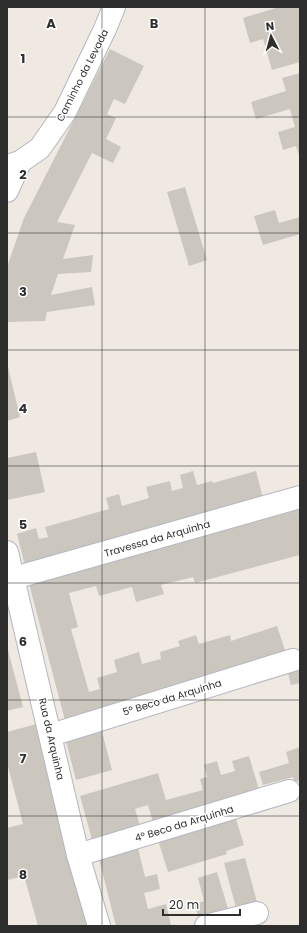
<svg xmlns="http://www.w3.org/2000/svg" width="307" height="933" viewBox="0 0 307 933" font-family="Poppins,sans-serif">
<style>
.building{fill:#cbc7bf}
.lines{fill:none;stroke-linecap:round;stroke-linejoin:round}
.minor-casing{stroke:#b4b7c1;stroke-width:24}
.minor{stroke:#fff;stroke-width:22}
.grid{fill:none;stroke:#2e2e2e;stroke-width:1;stroke-opacity:0.55}
.labels{text-anchor:middle;stroke-width:3;stroke-linejoin:round;paint-order:stroke}
.street-label{font-size:10px;fill:#2e2e2e;stroke:#fff}
.grid-label{font-size:13px;text-anchor:middle;font-weight:bold;fill:#2e2e2e;stroke:#fff;stroke-width:3;stroke-linejoin:round;paint-order:stroke}
</style>
<rect width="100%" height="100%" fill="#efe9e1"/>
<g class="building">
<polygon points="279,7 300,7 300,62 272,70 263,39 250,43 243,18"/>
<polygon points="110,49 144,66 125,104 114,99 107,114 116,118 106,139 121,147 113,163 92,153 57,222 75,225 63,259 93,255 91,272 58,274 51,295 92,287 95,305 47,312 45,321 7,322 7,267 24,218"/>
<polygon points="300,73 300,158 296,146 283,150 278,132 295,127 290,109 256,119 251,102 286,91 282,78"/>
<polygon points="185,187 207,260 189,266 167,192"/>
<polygon points="275,210 279,223 300,217 300,234 263,245 254,216"/>
<polygon points="7,367 8,367 20,417 7,421"/>
<polygon points="36,452 45,492 7,500 7,458"/>
<polygon points="193,471 197,485 212,481 213,483 256,471 264,502 25,566 17,534 36,528 39,539 48,537 45,527 109,509 106,498 119,494 122,506 149,498 146,487 170,481 172,491 183,488 180,475"/>
<polygon points="300,507 300,555 195,583 193,577 161,585 164,594 136,602 132,587 99,596 96,586 69,593 78,627 71,629 89,692 100,689 97,678 117,672 114,660 139,652 142,664 161,659 160,652 180,646 178,641 196,635 199,644 230,635 231,641 277,626 287,656 66,724 28,580"/>
<polygon points="7,646 23,707 7,711"/>
<polygon points="300,661 300,683 291,685 286,665"/>
<polygon points="40,723 90,926 38,926 24,876 7,880 7,828 23,824 7,763 7,732"/>
<polygon points="101,728 112,770 76,780 65,737"/>
<polygon points="300,747 300,781 294,782 293,777 263,785 259,772 289,763 286,752"/>
<polygon points="249,756 260,793 154,825 148,805 135,809 142,833 94,847 80,796 158,773 166,800 203,790 200,779 207,777 204,765 217,761 221,775 235,771 232,761"/>
<polygon points="235,816 244,845 226,851 227,854 168,872 158,840"/>
<polygon points="137,844 145,877 157,874 160,889 144,893 148,909 166,904 171,925 116,926 98,855"/>
<polygon points="245,858 257,902 236,908 224,863"/>
<polygon points="217,872 229,912 200,921 194,904 204,901 198,878"/>
</g>
<g class="lines">
<g class="minor-casing">
<g id="minor">
<polyline points="7,166 20,162 40,148 65,112 105,29 114,7"/>
<polyline points="7,191 20,162"/>
<polyline points="7,552 78,855 99,926"/>
<polyline points="14,578 300,497"/>
<polyline points="51,735 293,660"/>
<polyline points="78,855 289,791"/>
<polyline points="206,926 257,913"/>
</g>
</g>
<use href="#minor" class="minor"/>
</g>
<path class="grid" d="M102 7V926M205 7V926M7 117H300M7 233H300M7 350H300M7 466H300M7 583H300M7 700H300M7 816H300"/>
<g class="labels">
<g class="street-label">
<text transform="translate(82 75) rotate(-63)" y="4">Caminho da Levada</text>
<text transform="translate(157 538) rotate(-16)" y="4">Travessa da Arquinha</text>
<text transform="translate(172 697) rotate(-17)" y="4">5º Beco da Arquinha</text>
<text transform="translate(52 739) rotate(77)" y="4">Rua da Arquinha</text>
<text transform="translate(184 823) rotate(-17)" y="4">4º Beco da Arquinha</text>
</g>
</g>
<g class="grid-label">
<text x="51" y="28">A</text>
<text x="154" y="28">B</text>
<text x="23" y="63">1</text>
<text x="23" y="179">2</text>
<text x="23" y="296">3</text>
<text x="23" y="413">4</text>
<text x="23" y="529">5</text>
<text x="23" y="646">6</text>
<text x="23" y="763">7</text>
<text x="23" y="879">8</text>
</g>
<rect width="307" height="933" fill="none" stroke="#2e2e2e" stroke-width="16"/>
<g transform="translate(271 36) rotate(354)" stroke="#ffffff" stroke-width="3" paint-order="stroke">
<path d="M0-3L7 15L0 10L-7 15Z" fill="#2e2e2e"/>
<text y="-6" font-size="11" font-weight="bold" text-anchor="middle" fill="#2e2e2e">N</text>
</g>
<path d="M163 909v6h77v-6" fill="none" stroke="#2e2e2e" stroke-width="2"/>
<text x="169" y="909" font-size="12" fill="#2e2e2e" stroke="#ffffff" stroke-width="3" paint-order="stroke">20 m</text>
</svg>
